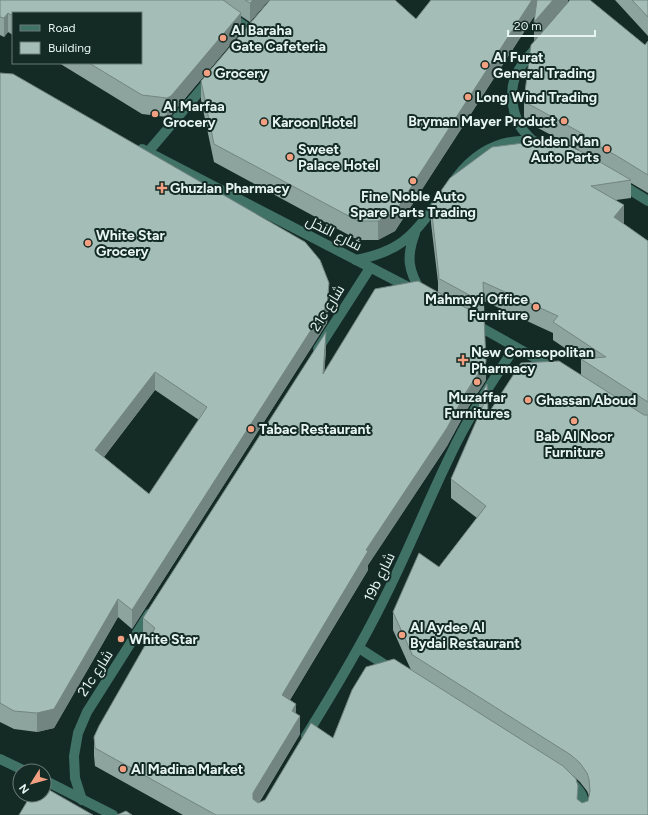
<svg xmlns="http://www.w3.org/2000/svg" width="648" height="815" viewBox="0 0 648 815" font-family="Figtree,Cairo,sans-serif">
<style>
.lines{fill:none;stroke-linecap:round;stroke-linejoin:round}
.minor{stroke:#407266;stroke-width:10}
.wall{fill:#8da39d;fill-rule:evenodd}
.shaded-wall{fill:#738580}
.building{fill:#a4beb7;stroke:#738580;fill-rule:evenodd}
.poi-dot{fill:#f2a081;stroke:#142a25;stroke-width:1.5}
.labels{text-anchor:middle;stroke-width:4;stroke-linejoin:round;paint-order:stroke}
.poi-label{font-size:14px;font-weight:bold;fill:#e7f5f1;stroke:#142a25;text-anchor:start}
.street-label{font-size:14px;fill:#e7f5f1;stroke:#142a25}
</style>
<rect width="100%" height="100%" fill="#142a25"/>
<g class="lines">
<g class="minor">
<polyline points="209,0 251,31"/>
<path d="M532 140C528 136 523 131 520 126 512 111 509 91 516 75 521 64 530 55 538 46"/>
<polyline points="142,149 414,290"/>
<polyline points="148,152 210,79"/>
<path d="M456 178C472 157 494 142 521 141 525 141 530 140 533 141 538 142 543 145 548 147"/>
<polyline points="619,183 648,201"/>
<path d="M415 233C406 257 408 271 422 293"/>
<path d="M356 260C402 251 412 236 439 201"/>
<polyline points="473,323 553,368"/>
<polyline points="318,349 370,268"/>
<polyline points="359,648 393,670"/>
<path d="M306 736C334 691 361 646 384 599 408 552 427 503 450 456 468 417 492 382 515 347"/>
<polyline points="0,759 25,771"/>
<polyline points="44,780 113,815"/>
<path d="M568 780C580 789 587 798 583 815"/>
<polyline points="82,800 75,778 74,756 78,733 87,712 149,614"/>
</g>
</g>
<g class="wall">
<polygon points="0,0 269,0 250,22 241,16 241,32 171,115 167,117 142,114 59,63 141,63 13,13 13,35 8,32 4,37 0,35"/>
<polygon points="568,0 568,2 534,41 535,15 395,231 378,240 358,240 214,162 201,100 201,81 416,19"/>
<polygon points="615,0 648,0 648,36"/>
<path d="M648 41V193L631 183V198L616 200 624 224 648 241V815H183L95 766 94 756V737L148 640 143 637V618L326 350 324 372 438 293V282L431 223V205L579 150 525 121 524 118V100L645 45ZM484 301 553 333V340L581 359V375L488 414 487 384 479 398V416L451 479V498L477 518 439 567 393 612V630L411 670 265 800 259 803 300 734 296 713 290 700 368 570V565L447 446 466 411 486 380ZM570 773 580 782 587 791 589 796 588 801 582 803 578 800Z"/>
<path d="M0 73 329 301 327 323 132 629 118 617 54 728 37 732 14 729 0 722ZM155 390 199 420 149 494 104 457Z"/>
</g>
<g class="shaded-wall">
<polygon points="253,0 269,0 250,22 250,3"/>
<polygon points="532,0 538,0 538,10 395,231 378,240 378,221"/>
<polygon points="553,0 568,0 568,2 534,41 534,22"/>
<polygon points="8,13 8,32 4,37 4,18"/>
<polygon points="241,13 241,32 171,115 167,117 167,98"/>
<polygon points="624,205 624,224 614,236 614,217"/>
<polygon points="329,283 329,301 327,323 132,629 132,610"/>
<polygon points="326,332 326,350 323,392 323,374"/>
<polygon points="486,362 486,380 466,411 447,446 368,565 368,570 282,713 282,695 366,550"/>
<polygon points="155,372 155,390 95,468 95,450"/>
<polygon points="118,599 118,617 54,728 37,732 37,713"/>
<polygon points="296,704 296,722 300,716 300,734 253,812 253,793"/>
</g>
<g class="building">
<polygon points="0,0 223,0 241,13 171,96 167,98 142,95 89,63 141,63 141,13 13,13 13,16 8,13 4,18 0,17"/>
<polygon points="245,0 253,0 250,3"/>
<polygon points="270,0 395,0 416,19 431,0 532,0 395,212 378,221 358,221 214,144 201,81"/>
<polygon points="537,0 553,0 534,22"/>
<polygon points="570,0 590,0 645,45 648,41 648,175 617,156 579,135 585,135 525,102 524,100 531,45"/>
<polygon points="632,0 648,0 648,17"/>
<path d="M0 73 13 74 305 242 320 260 329 283 327 305 132 610 118 599 54 709 37 713 14 711 0 703ZM155 372 207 407 149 494 95 450Z"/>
<polygon points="555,139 588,155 631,180 591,186 624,205 614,217 648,241 648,402 581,359 606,357 553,322 558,316 483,282 484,303 438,278 439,277 431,205 450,178 492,147"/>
<polygon points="418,281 484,318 486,362 466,392 447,428 366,550 368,551 282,695 296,704 292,711 300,716 253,793 253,799 258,803 265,800 311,723 333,738 352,690 366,667 394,659 563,766 576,779 578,786 577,799 582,803 588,801 590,791 589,779 587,773 580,763 571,755 411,654 412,654 393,612 419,553 439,567 486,506 451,479 485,401 479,398 487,384 488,414 521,363 559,361 644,415 648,415 648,815 216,815 95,748 94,737 99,726 155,628 143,618 326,332 323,374 375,289"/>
<polygon points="44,787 93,815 19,815 31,795 44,795"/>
<polygon points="126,811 132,815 117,815"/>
</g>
<g class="poi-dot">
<circle cx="223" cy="38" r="4"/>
<circle cx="485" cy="65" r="4"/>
<circle cx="207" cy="73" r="4"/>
<circle cx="468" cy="97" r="4"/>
<circle cx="155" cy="114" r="4"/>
<circle cx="564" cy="121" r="4"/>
<circle cx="264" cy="122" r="4"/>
<circle cx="607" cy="149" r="4"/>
<circle cx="290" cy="157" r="4"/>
<circle cx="413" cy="181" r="4"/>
<path d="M160 182h4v4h4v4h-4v4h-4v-4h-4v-4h4z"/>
<circle cx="88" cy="243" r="4"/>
<circle cx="536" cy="307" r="4"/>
<path d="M461 354h4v4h4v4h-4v4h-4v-4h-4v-4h4z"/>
<circle cx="477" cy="382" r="4"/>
<circle cx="528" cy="400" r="4"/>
<circle cx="574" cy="421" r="4"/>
<circle cx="251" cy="429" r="4"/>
<circle cx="402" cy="635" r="4"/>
<circle cx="121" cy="639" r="4"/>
<circle cx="123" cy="769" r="4"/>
</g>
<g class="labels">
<g class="poi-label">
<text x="231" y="35">Al Baraha<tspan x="231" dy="16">Gate Cafeteria</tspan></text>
<text x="493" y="62">Al Furat<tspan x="493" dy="16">General Trading</tspan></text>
<text x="215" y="78">Grocery</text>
<text x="476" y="102">Long Wind Trading</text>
<text x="163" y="111">Al Marfaa<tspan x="163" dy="16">Grocery</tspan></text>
<text x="556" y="126" text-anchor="end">Bryman Mayer Product</text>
<text x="272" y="127">Karoon Hotel</text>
<text x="599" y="146" text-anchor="end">Golden Man<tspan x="599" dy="16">Auto Parts</tspan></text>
<text x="298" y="154">Sweet<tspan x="298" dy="16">Palace Hotel</tspan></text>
<text x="170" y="193">Ghuzlan Pharmacy</text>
<text x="413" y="201" text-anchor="middle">Fine Noble Auto<tspan x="413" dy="16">Spare Parts Trading</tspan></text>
<text x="96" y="240">White Star<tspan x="96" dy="16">Grocery</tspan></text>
<text x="528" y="304" text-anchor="end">Mahmayi Office<tspan x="528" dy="16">Furniture</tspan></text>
<text x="471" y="357">New Comsopolitan<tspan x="471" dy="16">Pharmacy</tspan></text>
<text x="477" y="402" text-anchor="middle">Muzaffar<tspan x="477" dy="16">Furnitures</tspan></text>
<text x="536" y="405">Ghassan Aboud</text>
<text x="259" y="434">Tabac Restaurant</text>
<text x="574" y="441" text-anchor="middle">Bab Al Noor<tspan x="574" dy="16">Furniture</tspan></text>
<text x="410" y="632">Al Aydee Al<tspan x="410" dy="16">Bydai Restaurant</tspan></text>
<text x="129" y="644">White Star</text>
<text x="131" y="774">Al Madina Market</text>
</g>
<g class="street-label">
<text transform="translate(334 233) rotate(27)" y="5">شارع النخل</text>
<text transform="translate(327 308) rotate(-58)" y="5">21c شارع</text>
<text transform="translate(379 577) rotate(-64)" y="5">19b شارع</text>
<text transform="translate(95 673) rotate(-57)" y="5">21c شارع</text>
</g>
</g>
<rect x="12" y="12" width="130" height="52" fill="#142a25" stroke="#687b77"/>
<rect x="20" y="25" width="20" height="6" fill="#407266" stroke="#687b77"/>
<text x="48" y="32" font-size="12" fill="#e7f5f1">Road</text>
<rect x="20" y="42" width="20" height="12" fill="#a4beb7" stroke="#687b77"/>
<text x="48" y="52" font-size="12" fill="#e7f5f1">Building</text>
<g transform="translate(32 783) rotate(233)"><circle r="19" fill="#142a25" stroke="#687b77"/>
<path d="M0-3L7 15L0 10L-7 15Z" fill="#f2a081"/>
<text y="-6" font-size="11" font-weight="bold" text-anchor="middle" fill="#e7f5f1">N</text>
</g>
<path d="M508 30v6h87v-6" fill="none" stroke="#e7f5f1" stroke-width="2"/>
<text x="514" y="30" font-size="12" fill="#e7f5f1" stroke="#142a25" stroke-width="3" paint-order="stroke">20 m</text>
</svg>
